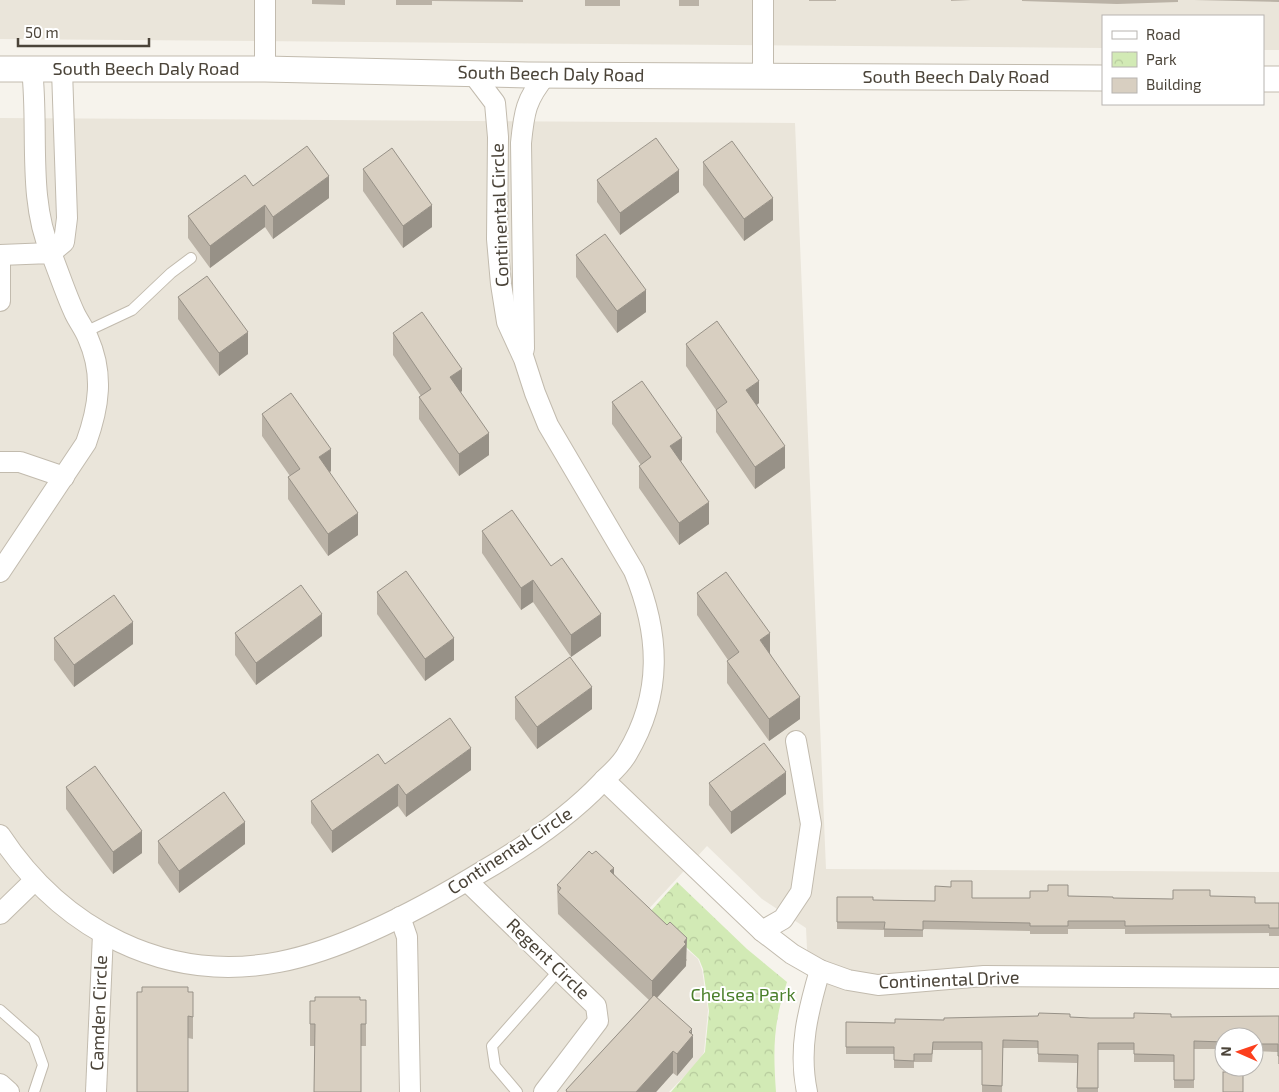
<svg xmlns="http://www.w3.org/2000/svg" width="1279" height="1092" viewBox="0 0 1279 1092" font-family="'Exo 2',sans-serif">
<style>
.residential{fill:#eae5da;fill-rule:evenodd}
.park{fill:url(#park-crowns)}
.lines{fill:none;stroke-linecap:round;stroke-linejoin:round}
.service-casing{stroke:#c2bbae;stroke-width:12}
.minor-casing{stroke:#c2bbae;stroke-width:22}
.tertiary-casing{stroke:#c2bbae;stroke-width:27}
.service{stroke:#fff;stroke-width:10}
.minor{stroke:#fff;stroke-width:20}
.tertiary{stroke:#fff;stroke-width:25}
.wall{fill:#bab2a6}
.shaded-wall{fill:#979187}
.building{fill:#d8cfc1;stroke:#979187}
.labels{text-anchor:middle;stroke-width:4;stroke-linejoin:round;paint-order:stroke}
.street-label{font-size:18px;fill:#4b4439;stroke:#fff}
.park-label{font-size:18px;fill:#4a7f2a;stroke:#fff}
</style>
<defs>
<pattern id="park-crowns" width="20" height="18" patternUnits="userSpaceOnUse" patternTransform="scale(1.25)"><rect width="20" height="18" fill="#d2eab5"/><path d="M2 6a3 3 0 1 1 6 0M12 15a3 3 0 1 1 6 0" fill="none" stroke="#b6ca9c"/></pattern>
</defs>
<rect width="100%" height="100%" fill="#f6f3ec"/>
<g class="residential">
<polygon points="0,0 1279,0 1279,50 1263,50 1263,16 1103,16 1103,48 0,39"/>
<path d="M0 118 795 123 826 869 1279 872V1092H814L806 928 762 899 707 846 645 913 698 959 702 970 708 1010 704 1052 699 1061 669 1092H0ZM1224 1037H1254V1067H1224Z"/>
</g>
<path class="park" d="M677 882 747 949 787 982C773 1024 773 1049 776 1092H671L705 1052 709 1011 703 969 699 959 649 913Z"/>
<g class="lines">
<g class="service-casing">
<g id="service">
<polyline points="85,332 132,310 171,273 191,258"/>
<polyline points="0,1010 34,1040 43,1065 34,1092"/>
<polyline points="517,1092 495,1066 492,1046 560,969"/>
</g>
</g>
<g class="minor-casing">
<g id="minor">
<path d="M32 69C39 129 27 199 51 253L64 242 67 218 62 70"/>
<polyline points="265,69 265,0"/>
<polyline points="763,75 763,0"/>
<path d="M0 255 51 253C59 273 66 295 75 314 79 322 85 330 88 338 104 374 99 407 86 443L0 572"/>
<polyline points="0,301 0,255"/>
<path d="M524 349 521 143C524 112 526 99 546 75"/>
<polyline points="0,462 20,462 64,477"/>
<polyline points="604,780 762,931 792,954 820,970 848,980 878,985 984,976 1279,978"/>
<path d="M0 835C62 929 165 984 279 962 347 949 424 907 483 871 526 846 568 818 602 782 611 773 621 765 627 754 663 694 660 634 634 571L548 425 535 393 524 359 507 322 501 284 497 239 498 137 495 103 473 74"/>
<polyline points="467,881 596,1006 598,1021 544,1092"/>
<polyline points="0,914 34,881"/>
<polyline points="400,917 407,937 410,1092"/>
<polyline points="762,931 783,919 801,892 811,824 796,741"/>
<polyline points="0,1084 9,1092"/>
<polyline points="96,1092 103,934"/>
<path d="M807 1092C798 1049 808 1011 820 970"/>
</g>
</g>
<g class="tertiary-casing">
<g id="tertiary">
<polyline points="0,69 265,69 528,75 1103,78"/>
<polyline points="1263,79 1279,79"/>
</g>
</g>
<use href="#service" class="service"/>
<use href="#minor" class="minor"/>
<use href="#tertiary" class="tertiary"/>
</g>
<g class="wall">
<polygon points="312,0 345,0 345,5 312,4"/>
<polygon points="396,0 523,0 523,2 432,1 432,5 396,5"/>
<rect x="585" y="0" width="35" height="6"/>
<rect x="679" y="0" width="20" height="6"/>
<rect x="809" y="0" width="27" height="1"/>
<polygon points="951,0 971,0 951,1"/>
<polygon points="1022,0 1178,0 1178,2 1117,4 1022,1"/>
<polygon points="1194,0 1279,0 1279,2"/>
<polygon points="703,162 773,220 744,241 703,185"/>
<polygon points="363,169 432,227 403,248 363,191"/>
<polygon points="597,180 679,192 620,235 597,202"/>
<polygon points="253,186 329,198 273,239 265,227 210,268 188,238 188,216"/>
<polygon points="576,255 646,312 617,333 576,277"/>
<polygon points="178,297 248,354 219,376 178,319"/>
<polygon points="393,333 462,391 461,392 489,455 459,476 419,419 419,397 421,396 393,355"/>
<polygon points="686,344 759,403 757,405 785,468 755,489 716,432 716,410 686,366"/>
<polygon points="612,402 682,460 681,461 709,524 679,545 639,488 639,466 641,465 612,424"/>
<polygon points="262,414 331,471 330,472 358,535 328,556 288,499 288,477 290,476 262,436"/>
<polygon points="482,531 551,566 601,636 571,657 533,602 521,610 482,553"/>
<polygon points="377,592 454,660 425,681 377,614"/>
<polygon points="697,593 770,653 800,719 769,741 727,683 727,661 728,660 697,615"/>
<polygon points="235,633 322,636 256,685 235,655"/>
<polygon points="54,638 133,644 74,687 54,660"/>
<polygon points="515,697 592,709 537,749 515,719"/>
<polygon points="385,764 471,770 406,817 398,806 332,853 311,823 311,801"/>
<polygon points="709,783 786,794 731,834 709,805"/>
<polygon points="66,787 142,853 113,874 66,809"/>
<polygon points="158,841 245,844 179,893 158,863"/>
<polygon points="614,874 687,960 686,961 686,966 657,998 692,1034 693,1057 677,1076 673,1073 656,1092 566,1092 566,1090 649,1000 558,914 557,885"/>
<polygon points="1068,896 1113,898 1173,899 1210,896 1255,903 1279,903 1279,936 1269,936 1269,933 1125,934 1125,929 1068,929 1068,934 1030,934 1030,931 923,929 923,937 884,937 884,930 837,929 837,897 873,900 935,901 972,898 1030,898"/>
<polygon points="188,992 193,1014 193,1039 188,1038"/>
<polygon points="366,1000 366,1046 310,1046 310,1001"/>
<polygon points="1279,1016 1279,1064 1278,1064 1278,1052 1254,1051 1254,1037 1224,1037 1224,1049 1194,1049 1194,1088 1174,1088 1174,1062 1134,1062 1134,1050 1098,1050 1098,1092 1077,1092 1077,1063 1038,1062 1038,1048 1003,1048 1002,1092 982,1092 982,1050 933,1050 932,1062 914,1062 914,1068 894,1068 894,1054 846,1054 846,1022 895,1023 944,1020 1070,1017 1090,1018 1134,1018 1171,1017"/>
</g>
<g class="shaded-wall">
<polygon points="679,170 679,192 620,235 620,213"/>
<polygon points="329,176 329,198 273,239 273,217"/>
<polygon points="773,198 773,220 744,241 744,219"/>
<polygon points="265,205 265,227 210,268 210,246"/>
<polygon points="432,205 432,227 403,248 403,226"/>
<polygon points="646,290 646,312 617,333 617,311"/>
<polygon points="248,332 248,354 219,376 219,353"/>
<polygon points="462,369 462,391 450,399 450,377"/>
<polygon points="759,381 759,403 746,412 746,390"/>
<polygon points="489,433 489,455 459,476 459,454"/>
<polygon points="682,438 682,460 670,468 670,446"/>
<polygon points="785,446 785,468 755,489 755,467"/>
<polygon points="331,449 331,471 319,479 319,457"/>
<polygon points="709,502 709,524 679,545 679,523"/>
<polygon points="358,513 358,535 328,556 328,534"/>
<polygon points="533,580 533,602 521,610 521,588"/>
<polygon points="322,614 322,636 256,685 256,663"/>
<polygon points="601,614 601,636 571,657 571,635"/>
<polygon points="133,622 133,644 74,687 74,665"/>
<polygon points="770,633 770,655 760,640"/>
<polygon points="454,638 454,660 425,681 425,659"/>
<polygon points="592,687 592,709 537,749 537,727"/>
<polygon points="800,697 800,719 769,741 769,719"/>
<polygon points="471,748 471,770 406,817 406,795"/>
<polygon points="786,772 786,794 731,834 731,812"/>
<polygon points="398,784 398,806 332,853 332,831"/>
<polygon points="245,822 245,844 179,893 179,871"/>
<polygon points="142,831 142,853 113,874 113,852"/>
<polygon points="614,868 614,890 610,871"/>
<polygon points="687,938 686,966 652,1003 652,981"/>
<polygon points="692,1029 692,1037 693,1035 693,1057 677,1076 677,1054"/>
<polygon points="673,1051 673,1073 656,1092 636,1092"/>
</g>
<g class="building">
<polygon points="656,138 679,170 620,213 597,180"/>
<polygon points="732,141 773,198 744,219 703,162"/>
<polygon points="307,146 329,176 273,217 265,205 210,246 188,216 245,175 253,186"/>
<polygon points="392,148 432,205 403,226 363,169"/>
<polygon points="605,234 646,290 617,311 576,255"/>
<polygon points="207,276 248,332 219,353 178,297"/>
<polygon points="422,312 462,369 450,377 489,433 459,454 419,397 431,389 393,333"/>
<polygon points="717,321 759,381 746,390 785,446 755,467 716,410 727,402 686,344"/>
<polygon points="642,381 682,438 670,446 709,502 679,523 639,466 651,457 612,402"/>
<polygon points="291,393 331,449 319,457 358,513 328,534 288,477 300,469 262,414"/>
<polygon points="512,510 551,566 562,558 601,614 571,635 533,580 521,588 482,531"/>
<polygon points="406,571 454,638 425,659 377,592"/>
<polygon points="726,572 770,633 760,640 800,697 769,719 727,661 739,652 697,593"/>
<polygon points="301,585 322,614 256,663 235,633"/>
<polygon points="114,595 133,622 74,665 54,638"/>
<polygon points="570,657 592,687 537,727 515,697"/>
<polygon points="450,718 471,748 406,795 398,784 332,831 311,801 378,754 385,764"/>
<polygon points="764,743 786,772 731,812 709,783"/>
<polygon points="95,766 142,831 113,852 66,787"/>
<polygon points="224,792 245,822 179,871 158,841"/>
<polygon points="589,851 592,854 596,851 614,868 610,871 667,925 670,922 687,938 684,942 686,944 652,981 558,892 561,888 557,885"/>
<polygon points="951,881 972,881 972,898 1030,898 1030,891 1048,891 1048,885 1068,885 1068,896 1113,897 1113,898 1173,899 1173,890 1210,890 1210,896 1255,897 1255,903 1279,903 1279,928 1269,928 1269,925 1125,926 1125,921 1068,921 1068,926 1030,926 1030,923 923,921 923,930 884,929 885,922 837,922 837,897 873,897 873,900 935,901 935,886 951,887"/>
<polygon points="142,987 188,987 188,992 193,992 193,1017 188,1016 188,1092 137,1092 137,992 142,992"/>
<polygon points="654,995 692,1029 689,1032 693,1035 677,1054 673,1051 636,1092 567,1092 566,1090"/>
<polygon points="315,997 360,997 360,1000 366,1000 366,1024 361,1024 361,1092 314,1092 315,1024 310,1024 310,1001 315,1001"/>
<polygon points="1039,1013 1070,1014 1070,1017 1090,1018 1134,1018 1134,1013 1171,1014 1171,1017 1279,1016 1279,1056 1278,1056 1278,1044 1254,1044 1254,1037 1224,1037 1224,1042 1194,1041 1194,1080 1174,1080 1174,1055 1134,1054 1134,1043 1098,1043 1098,1088 1077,1088 1078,1055 1038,1054 1038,1041 1003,1040 1002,1086 982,1085 982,1042 933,1042 932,1054 914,1054 914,1061 894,1060 894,1047 846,1047 846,1022 895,1023 895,1019 944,1020 944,1018 1038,1016"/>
<rect x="1223" y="1072" width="20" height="20"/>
</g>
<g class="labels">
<g class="street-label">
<text x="146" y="75">South Beech Daly Road</text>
<text transform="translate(551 74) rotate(1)" y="6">South Beech Daly Road</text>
<text x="956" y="83">South Beech Daly Road</text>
<text transform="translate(500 215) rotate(-92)" y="6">Continental Circle</text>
<text transform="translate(510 851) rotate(-33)" y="6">Continental Circle</text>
<text transform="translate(548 959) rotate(44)" y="6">Regent Circle</text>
<text transform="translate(949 980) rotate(-2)" y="6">Continental Drive</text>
<text transform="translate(99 1013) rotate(-88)" y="6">Camden Circle</text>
</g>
<g class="park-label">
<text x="743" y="1001">Chelsea Park</text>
</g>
</g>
<rect x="1102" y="15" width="162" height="90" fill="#ffffff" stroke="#b7b4b0"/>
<rect x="1112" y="31" width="25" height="8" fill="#ffffff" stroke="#b7b4b0"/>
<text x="1146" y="40" font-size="15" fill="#4b4439">Road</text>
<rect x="1112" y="52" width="25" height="15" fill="url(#park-crowns)" stroke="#b7b4b0"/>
<text x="1146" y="65" font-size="15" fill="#4b4439">Park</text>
<rect x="1112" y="78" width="25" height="15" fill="#d8cfc1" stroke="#b7b4b0"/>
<text x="1146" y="90" font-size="15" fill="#4b4439">Building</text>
<g transform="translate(1239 1052) rotate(272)"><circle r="24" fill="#ffffff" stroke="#b7b4b0"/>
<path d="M0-4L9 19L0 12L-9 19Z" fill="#fc3f1d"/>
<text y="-8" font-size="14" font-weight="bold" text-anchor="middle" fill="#4b4439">N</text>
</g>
<path d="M18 38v8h131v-8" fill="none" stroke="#4b4439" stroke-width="2.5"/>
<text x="25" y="38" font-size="15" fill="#4b4439" stroke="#ffffff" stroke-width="4" paint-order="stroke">50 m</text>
</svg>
